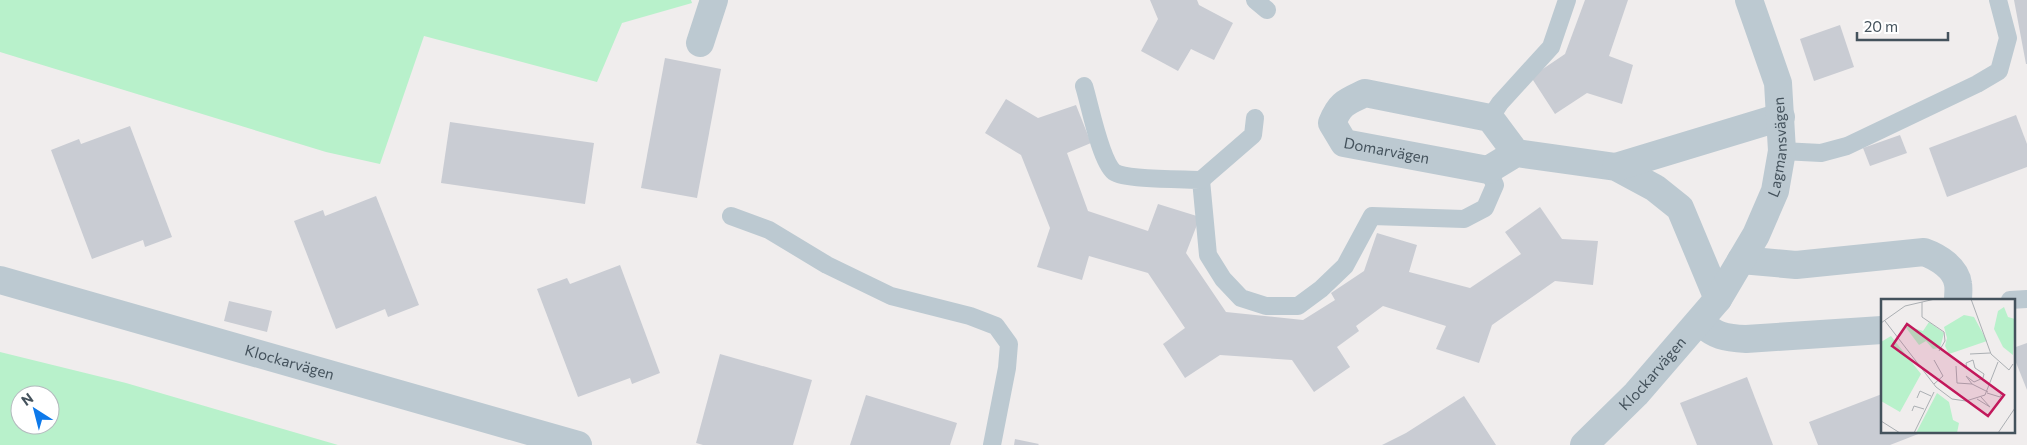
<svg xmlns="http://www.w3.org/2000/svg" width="2027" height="445" viewBox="0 0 2027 445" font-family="Commissioner,sans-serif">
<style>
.green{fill:#b8f1cb;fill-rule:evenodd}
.building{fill:#c9ccd3}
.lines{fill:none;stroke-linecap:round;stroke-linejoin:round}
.lane{stroke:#bcc9d1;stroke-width:18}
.street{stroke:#bcc9d1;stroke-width:28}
.labels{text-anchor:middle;stroke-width:5;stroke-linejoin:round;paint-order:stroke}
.street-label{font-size:15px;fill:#44525c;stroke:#fff}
.inset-road{fill:none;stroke:#abafb3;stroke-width:1}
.view{fill:#c2185b;fill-opacity:0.15;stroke:#c2185b;stroke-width:2.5}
.inset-edge{fill:none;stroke:#44525c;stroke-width:2.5}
</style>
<rect width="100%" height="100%" fill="#f0eded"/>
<g class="green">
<polygon points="0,0 691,0 692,3 622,23 597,82 424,36 380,164 326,152 0,52"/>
<path d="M0 352 126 383 338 445H0ZM20 395H50V425H20Z"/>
</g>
<g class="building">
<polygon points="1150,0 1197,0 1199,5 1233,23 1214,60 1191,49 1178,71 1141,51 1158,19"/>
<polygon points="1585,0 1628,0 1609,56 1633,65 1622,104 1587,93 1555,114 1531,77 1565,54"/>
<polygon points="2014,0 2027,0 2027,64 2026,64"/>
<polygon points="1840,25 1854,67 1814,81 1800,39"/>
<polygon points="665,58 721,69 697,198 641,188"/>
<polygon points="1006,99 1038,118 1076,105 1091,143 1067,153 1088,211 1148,231 1158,204 1200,217 1186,253 1226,312 1303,320 1335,300 1331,293 1364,271 1377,233 1417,245 1409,272 1470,288 1521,254 1505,232 1540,207 1562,239 1598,241 1593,285 1555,281 1492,325 1479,363 1436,349 1446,326 1383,306 1356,326 1359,331 1337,347 1350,367 1314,392 1292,360 1220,355 1185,378 1163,344 1185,328 1148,273 1089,256 1082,280 1037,267 1050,228 1021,155 985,133"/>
<polygon points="2016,115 2027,144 2027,167 1947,197 1929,148"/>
<polygon points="450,122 594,143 585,204 441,183"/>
<polygon points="130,126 172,237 145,247 143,240 92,259 51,150 79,139 81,144"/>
<polygon points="1900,135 1907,153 1870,166 1863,148"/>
<polygon points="376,196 419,305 388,317 385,309 336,329 294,221 323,210 325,216"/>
<polygon points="620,265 660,373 632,384 630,378 578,397 537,289 567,278 570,284"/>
<polygon points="229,301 272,311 267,332 224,321"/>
<polygon points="2027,343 2027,390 2013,355 2013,348"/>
<polygon points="720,354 812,380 793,445 703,445 696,443"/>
<polygon points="1747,377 1773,445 1697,445 1680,403"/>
<polygon points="1882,394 1882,431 1926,431 1890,445 1818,445 1809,422"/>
<polygon points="866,395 957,423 950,445 850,445"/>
<polygon points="1464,396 1496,445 1382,445 1406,433"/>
<polygon points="1015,439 1039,444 1038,445 1014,445"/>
</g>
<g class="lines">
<g class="lane">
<polyline points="1255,0 1267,10"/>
<path d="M1084 86C1090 105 1100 160 1114 172 1125 180 1185 179 1201 180L1208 255 1223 279 1241 298 1266 306H1298L1321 289 1345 266 1372 216 1464 219 1485 208 1495 185 1488 170"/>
<polyline points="1490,118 1500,103 1551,47 1567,0"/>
<polyline points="1782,151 1821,153 1847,146 1977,84 1999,71 2008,38 1998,0"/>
<polyline points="1201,180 1253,135 1255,118"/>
<polyline points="731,216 769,230 827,265 891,296 970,316 996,326 1009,344 1007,368 992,445"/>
<polyline points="2010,300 2027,299"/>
</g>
<g class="street">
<polyline points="700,43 714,0"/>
<path id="s1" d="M1516 153 1490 118 1365 93C1346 102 1340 103 1332 123L1344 143 1488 170 1516 153 1616 167 1655 188 1680 208 1718 299"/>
<polyline points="1616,167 1781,117"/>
<path d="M1741 260 1796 265 1924 252C1938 257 1956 268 1958 284 1959 289 1958 295 1958 300"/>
<path id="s2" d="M0 280 578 445"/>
<path d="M1699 322C1716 336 1724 338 1746 339L1882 330"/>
<path id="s3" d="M1584 445 1636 394 1718 299 1756 235 1775 191 1782 151 1778 83 1749 0"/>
</g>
</g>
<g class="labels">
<g class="street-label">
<text dy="5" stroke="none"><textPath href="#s3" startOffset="365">Lagmansvägen</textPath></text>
<text dy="5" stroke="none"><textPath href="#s1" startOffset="284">Domarvägen</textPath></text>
<text dy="5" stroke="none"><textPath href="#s2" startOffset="301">Klockarvägen</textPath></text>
<text dy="5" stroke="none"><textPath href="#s3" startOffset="99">Klockarvägen</textPath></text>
</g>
</g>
<g transform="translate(1881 299)">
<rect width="134" height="134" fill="#f0eded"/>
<path d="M123 8 127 18 134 20 132 56 122 48 113 30 117 12ZM83 16 93 18 106 42 68 55 64 47 66 39 63 28ZM48 23 63 34 59 49 52 50 45 42 38 46 23 26 42 32ZM10 37 40 75 19 113 0 102V43ZM56 94 68 103 72 121 78 124 76 134H35Z" fill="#b8f1cb"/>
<path class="inset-road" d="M90 0 110 55 128 71 132 65M41 3V18L63 33 64 42 58 52M4 22 55 88 71 100 85 102 104 96 117 63M0 24 24 7 54 0M89 55 109 54M75 67 76 84 91 85M86 70 85 64 92 61 94 69 103 75 102 79 93 83M93 83 85 77 91 85 107 93M53 85 62 77 53 61M106 94 119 98 121 94M36 99 39 92 50 97M96 100 109 108 100 98M31 112 33 107 43 110M0 122 19 134M33 134 53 93M117 134 134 109"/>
<path class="view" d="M26 25 123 96 107 117 11 47Z"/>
<rect width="134" height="134" class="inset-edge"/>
</g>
<g transform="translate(35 410) rotate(324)"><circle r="24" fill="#ffffff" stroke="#b4babe"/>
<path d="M0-4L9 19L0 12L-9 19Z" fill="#0d79ea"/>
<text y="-8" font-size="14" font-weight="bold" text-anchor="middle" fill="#44525c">N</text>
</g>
<path d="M1857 32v8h91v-8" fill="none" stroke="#44525c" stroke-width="2.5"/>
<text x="1864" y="32" font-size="15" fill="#44525c" stroke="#ffffff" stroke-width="4" paint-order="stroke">20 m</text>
</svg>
